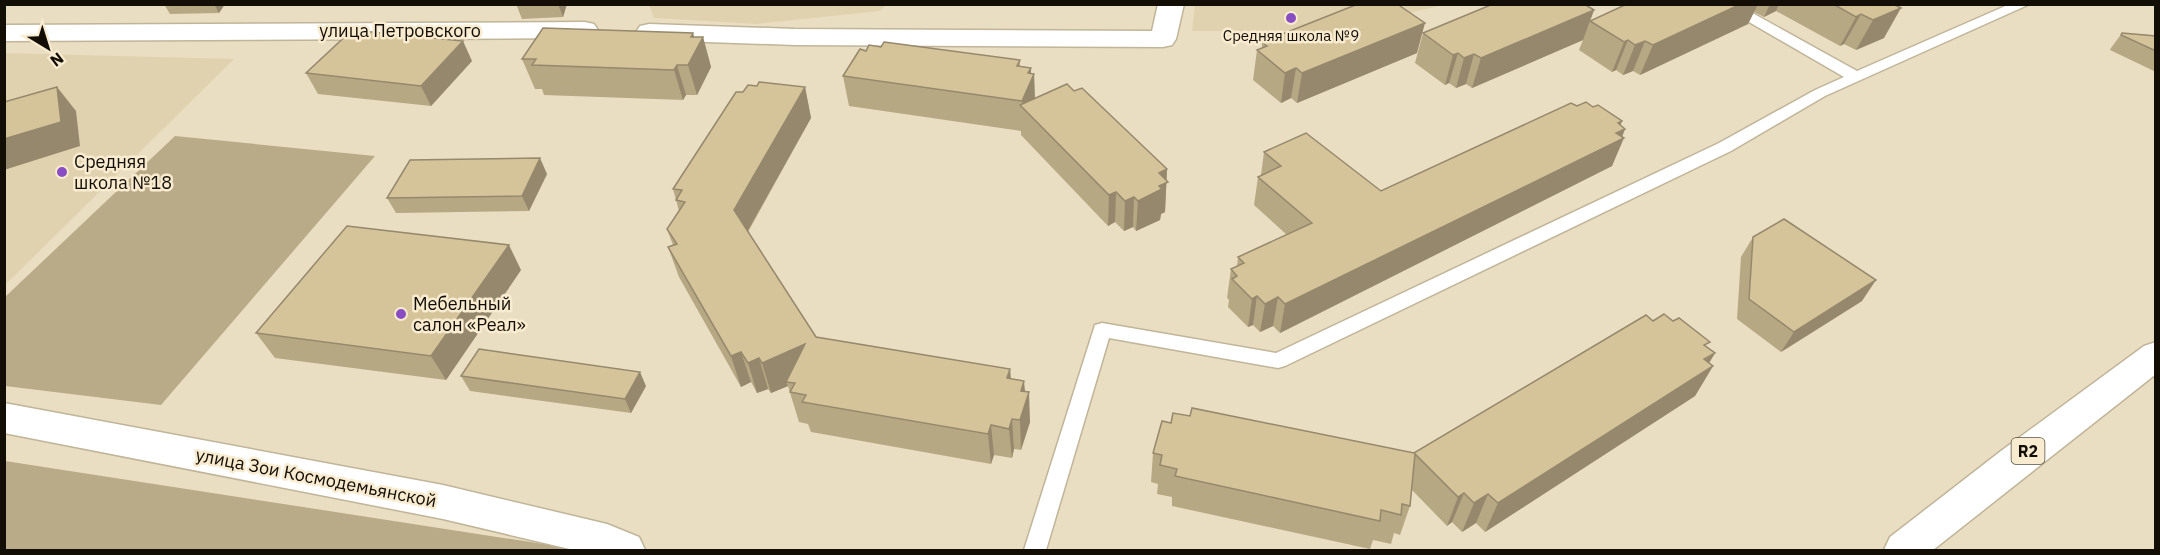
<svg xmlns="http://www.w3.org/2000/svg" width="2160" height="555" viewBox="0 0 2160 555" font-family="'IBM Plex Sans',sans-serif">
<style>
.built{fill:#e1d2af}
.green{fill:#baab88}
.lines{fill:none;stroke-linecap:round;stroke-linejoin:round}
.lane-casing{stroke:#c0b499;stroke-width:3}
.street-casing{stroke:#c0b499;stroke-width:3}
.secondary-casing{stroke:#c0b499;stroke-width:3}
.primary-casing{stroke:#c0b499;stroke-width:3}
.lane{fill:#fff;fill-rule:evenodd}
.street{fill:#fff;fill-rule:evenodd}
.secondary{fill:#fff;fill-rule:evenodd}
.primary{fill:#fff;fill-rule:evenodd}
.wall{fill:#b7a884}
.shaded-wall{fill:#95886c}
.building{fill:#d5c39a;stroke:#95886c;stroke-width:1.5}
.poi-dot{fill:#894dc3;stroke:#f8ebcf;stroke-width:2}
.labels{text-anchor:middle;stroke-width:5;stroke-linejoin:round;paint-order:stroke}
.far-poi-label{font-size:15px;fill:#120e05;stroke:#f8ebcf}
.shield{fill:#f8ebcf;stroke:#575042;stroke-width:1.5}
.shield-label{font-size:16px;font-weight:bold;fill:#120e05}
.street-label{font-size:18px;fill:#120e05;stroke:#f8ebcf}
.poi-label{font-size:18px;fill:#120e05;stroke:#f8ebcf;text-anchor:start}
</style>
<rect width="100%" height="100%" fill="#eadec2"/>
<g class="built">
<polygon points="649,5 649,4 886,5 880,11 756,24 654,18"/>
<polygon points="1195,5 1443,5 1333,31 1192,31"/>
<polygon points="5,53 234,59 5,285"/>
</g>
<g class="green">
<polygon points="175,136 375,156 161,405 5,386 5,297"/>
<polygon points="5,461 582,550 5,550"/>
</g>
<g class="lines">
<g class="lane-casing">
<polygon id="lane" points="1718,4 1736,4 1857,71 2010,4 2030,4 1825,96 1731,151 1285,366 1278,368 1109,338 1046,550 1024,550 1095,325 1102,323 1276,353 1719,143 1815,90 1844,77"/>
</g>
<g class="street-casing">
<g id="street">
<polygon points="1158,4 1184,4 1176,39 1172,45 1163,47 795,45 649,40 640,38 636,32 640,26 649,24 795,29 1152,31"/>
<polygon points="585,22 594,24 598,30 594,36 585,38 4,41 4,25"/>
</g>
</g>
<g class="secondary-casing">
<polygon id="secondary" points="4,403 443,485 607,524 639,537 645,550 574,550 443,519 4,433"/>
</g>
<g class="primary-casing">
<polygon id="primary" points="2156,342 2156,374 1933,550 1884,550 1890,537 2001,451 2144,346"/>
</g>
<use href="#lane" class="lane"/>
<use href="#street" class="street"/>
<use href="#secondary" class="secondary"/>
<use href="#primary" class="primary"/>
</g>
<g class="wall">
<polygon points="164,4 225,4 219,13 170,14"/>
<polygon points="516,4 567,4 563,17 522,19"/>
<polygon points="1627,4 1893,4 1884,38 1856,50 1844,44 1840,46 1776,11 1764,17 1754,12 1748,24 1640,75 1633,71 1623,75 1616,70 1612,72 1579,50 1583,40 1472,88 1466,84 1456,88 1449,83 1445,85 1415,63 1423,33 1594,10 1590,21"/>
<polygon points="693,33 694,37 703,37 711,67 697,95 686,95 683,100 544,95 542,89 535,89 522,59"/>
<polygon points="2122,33 2156,36 2156,72 2110,50 2111,48"/>
<polygon points="1262,42 1417,53 1297,103 1291,98 1281,103 1253,80 1257,50 1262,48"/>
<polygon points="866,51 1020,60 1020,66 1031,68 1031,74 1034,74 1035,98 1074,91 1167,169 1165,212 1161,214 1160,220 1136,231 1133,227 1124,231 1115,222 1108,226 1021,135 1021,131 849,106 843,76"/>
<polygon points="472,61 431,106 318,94 306,73"/>
<polygon points="805,87 811,118 748,232 816,337 1010,369 1011,379 1025,391 1030,422 1021,450 1014,449 1012,458 994,455 991,464 811,432 808,424 799,422 788,386 771,393 768,389 757,393 751,382 741,387 679,277 668,247 673,245 667,229 679,211 673,189 743,92"/>
<polygon points="1577,106 1593,107 1622,121 1620,125 1625,129 1612,166 1280,333 1273,326 1260,332 1253,325 1248,327 1228,307 1229,300 1227,298 1231,269 1237,266 1238,257 1287,235 1254,205 1258,177 1261,175 1264,152 1381,191"/>
<polygon points="547,174 529,211 396,213 387,198"/>
<polygon points="1753,237 1862,301 1781,352 1737,319 1741,257"/>
<polygon points="521,270 446,380 275,358 256,333"/>
<polygon points="1653,321 1707,347 1715,353 1709,363 1713,366 1695,396 1485,532 1476,523 1462,532 1452,522 1447,526 1412,490 1410,506 1400,535 1394,533 1391,544 1373,540 1370,549 1172,506 1172,497 1157,494 1158,484 1151,482 1153,453 1171,423 1190,416 1414,453"/>
<polygon points="461,376 646,386 631,413 470,391"/>
</g>
<g class="shaded-wall">
<polygon points="214,4 225,4 219,13"/>
<polygon points="558,4 567,4 563,17"/>
<polygon points="1741,4 1758,4 1748,24 1640,75 1653,45"/>
<polygon points="1770,4 1779,4 1776,11 1764,17"/>
<polygon points="1901,8 1884,38 1856,50 1873,20"/>
<polygon points="1594,10 1583,40 1472,88 1481,58"/>
<polygon points="1861,14 1844,44 1840,46 1856,17"/>
<polygon points="1425,23 1417,53 1297,103 1302,73"/>
<polygon points="693,33 697,49 703,37 711,67 697,95 688,65 691,37"/>
<polygon points="1628,40 1616,70 1612,72 1624,42"/>
<polygon points="463,41 472,61 431,106 421,86"/>
<polygon points="1645,41 1633,71 1623,75 1635,45"/>
<polygon points="1458,53 1449,83 1445,85 1453,55"/>
<polygon points="1474,54 1466,84 1456,88 1464,58"/>
<polygon points="677,65 686,95 683,100 674,70"/>
<polygon points="1031,68 1031,80 1034,74 1035,104 1023,108 1022,101 1028,73"/>
<polygon points="1296,68 1291,98 1281,103 1285,73"/>
<polygon points="57,87 76,111 80,146 4,170 4,139"/>
<polygon points="805,87 811,118 742,241 734,210"/>
<polygon points="1622,121 1617,133 1625,129 1621,139 1624,138 1612,166 1280,333 1285,304"/>
<polygon points="540,158 547,174 529,211 522,196"/>
<polygon points="1167,169 1165,212 1161,214 1160,220 1136,231 1138,201 1159,173"/>
<polygon points="1116,192 1115,222 1108,226 1109,195"/>
<polygon points="1134,197 1133,227 1124,231 1125,201"/>
<polygon points="509,245 521,270 446,380 431,356"/>
<polygon points="1876,280 1862,301 1781,352 1794,332"/>
<polygon points="1257,296 1253,325 1248,327 1252,299"/>
<polygon points="1278,297 1273,326 1260,332 1265,304"/>
<polygon points="805,344 786,382 788,386 771,393 762,363"/>
<polygon points="741,352 751,382 741,387 731,356"/>
<polygon points="1715,353 1703,373 1713,366 1695,396 1485,532 1498,503"/>
<polygon points="759,358 768,389 757,393 748,363"/>
<polygon points="1010,369 1012,399 1007,378"/>
<polygon points="640,372 646,386 631,413 625,399"/>
<polygon points="1024,381 1026,402 1029,392 1030,422 1021,450 1020,420 1021,391"/>
<polygon points="1012,419 1014,449 1012,458 1009,429"/>
<polygon points="991,425 994,455 991,464 988,434"/>
<polygon points="1464,493 1452,522 1447,526 1458,497"/>
<polygon points="1488,494 1476,523 1462,532 1474,503"/>
</g>
<g class="building">
<polygon points="1358,4 1397,4 1425,23 1302,73 1296,68 1285,73 1257,50 1267,46 1262,42"/>
<polygon points="1493,4 1584,4 1594,10 1481,58 1474,54 1464,58 1458,53 1453,55 1423,33"/>
<polygon points="1627,4 1741,4 1653,45 1645,41 1635,45 1628,40 1624,42 1590,21"/>
<polygon points="1833,4 1893,4 1901,8 1873,20 1861,14 1856,17"/>
<polygon points="543,28 693,33 691,37 703,37 688,65 677,65 674,70 532,65 536,59 522,59"/>
<polygon points="352,30 463,41 421,86 306,73"/>
<polygon points="2122,33 2156,36 2156,51 2121,35"/>
<polygon points="884,42 1020,60 1017,66 1031,68 1028,73 1034,74 1022,101 843,76 860,49 866,51 869,45 881,47"/>
<polygon points="759,82 805,87 734,210 816,337 1010,369 1007,378 1024,381 1021,391 1029,392 1020,420 1012,419 1009,429 991,425 988,434 802,402 806,395 790,392 795,383 786,382 805,344 762,363 759,358 748,363 741,352 731,356 668,247 677,244 667,229 685,202 676,200 682,190 673,189 736,92 743,92 748,85 757,86"/>
<polygon points="1067,84 1074,91 1082,88 1167,169 1159,173 1168,182 1159,186 1162,189 1138,201 1134,197 1125,201 1116,192 1109,195 1020,105"/>
<polygon points="57,87 61,122 4,139 4,102"/>
<polygon points="1586,102 1593,107 1598,105 1622,121 1618,123 1625,129 1616,133 1624,138 1285,304 1278,297 1265,304 1257,296 1252,299 1232,279 1237,276 1231,269 1244,263 1238,257 1312,223 1258,177 1281,166 1264,152 1306,133 1381,191 1571,103 1577,106"/>
<polygon points="540,158 522,196 387,198 410,160"/>
<polygon points="1784,219 1876,280 1794,332 1749,299 1753,237"/>
<polygon points="347,226 509,245 431,356 256,333"/>
<polygon points="1664,314 1673,321 1679,318 1710,342 1704,345 1715,353 1704,359 1713,366 1498,503 1488,494 1474,503 1464,493 1458,497 1415,454 1410,506 1402,504 1401,515 1381,510 1380,521 1175,476 1177,469 1160,465 1162,455 1153,453 1162,421 1171,423 1173,413 1190,416 1192,408 1414,453 1646,315 1653,321"/>
<polygon points="479,349 640,372 625,399 461,376"/>
</g>
<g class="poi-dot">
<circle cx="1291" cy="18" r="6"/>
<circle cx="62" cy="172" r="6"/>
<circle cx="401" cy="314" r="6"/>
</g>
<g class="labels">
<g class="far-poi-label">
<text x="1291" y="41">Средняя школа №9</text>
</g>
<rect class="shield" x="2011.5" y="438" width="33" height="26" rx="4.5"/>
<g class="shield-label">
<text x="2028" y="457">R2</text>
</g>
<g class="street-label">
<text x="400" y="37">улица Петровского</text>
<text transform="translate(316 478) rotate(11)" y="6">улица Зои Космодемьянской</text>
</g>
<g class="poi-label">
<text x="74" y="168">Средняя<tspan x="74" dy="21">школа №18</tspan></text>
<text x="413" y="310">Мебельный<tspan x="413" dy="21">салон «Реал»</tspan></text>
</g>
</g>
<rect width="2160" height="555" fill="none" stroke="#120e05" stroke-width="12"/>
<g transform="translate(48 48) rotate(142)" stroke="#f8ebcf" stroke-width="4.5" paint-order="stroke">
<path d="M0-4.5L10 22L0 15L-10 22Z" fill="#120e05"/>
<text y="-9" font-size="16" font-weight="bold" text-anchor="middle" fill="#120e05">N</text>
</g>
</svg>
